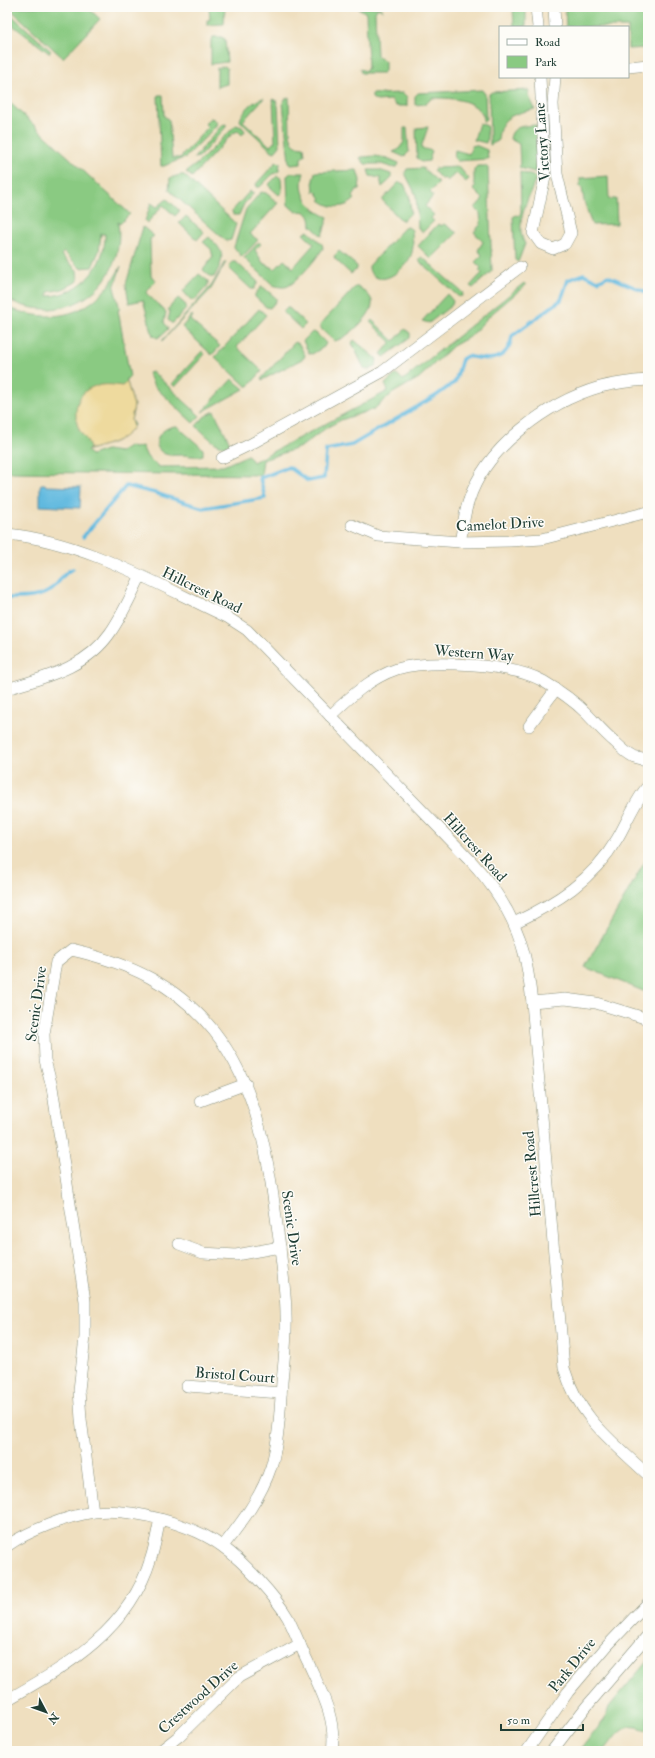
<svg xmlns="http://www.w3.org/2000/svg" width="655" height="1758" viewBox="0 0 655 1758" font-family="'IM FELL Double Pica',serif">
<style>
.green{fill:#8aca82;stroke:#54845b;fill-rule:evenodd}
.sand{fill:#eeda9e;stroke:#868c69}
.water{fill:#61b9df;stroke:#407b8a}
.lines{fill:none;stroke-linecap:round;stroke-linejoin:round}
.stream{stroke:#61b9df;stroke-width:3.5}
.minor-casing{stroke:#878e7a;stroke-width:12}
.minor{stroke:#fff;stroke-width:11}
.labels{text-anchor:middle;stroke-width:3;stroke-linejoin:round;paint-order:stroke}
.street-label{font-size:15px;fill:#1f3d34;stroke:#fdfcf7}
</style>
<rect width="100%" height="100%" fill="#fdfcf7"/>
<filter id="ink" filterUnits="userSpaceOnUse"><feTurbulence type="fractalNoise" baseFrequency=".025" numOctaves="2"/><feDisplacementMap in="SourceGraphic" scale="8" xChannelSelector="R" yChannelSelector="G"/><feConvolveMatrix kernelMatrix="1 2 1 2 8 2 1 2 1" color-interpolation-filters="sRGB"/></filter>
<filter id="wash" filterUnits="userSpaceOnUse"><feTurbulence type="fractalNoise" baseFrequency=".012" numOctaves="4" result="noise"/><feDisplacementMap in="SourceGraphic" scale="16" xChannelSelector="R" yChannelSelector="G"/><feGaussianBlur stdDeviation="0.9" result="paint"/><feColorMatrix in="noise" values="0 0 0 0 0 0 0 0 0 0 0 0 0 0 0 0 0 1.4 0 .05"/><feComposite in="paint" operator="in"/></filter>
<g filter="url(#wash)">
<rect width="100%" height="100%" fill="#efdfbf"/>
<g class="green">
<polygon points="8,7 87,7 100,19 63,58"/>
<polygon points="209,7 225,7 224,24 207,25 207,20 210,20"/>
<polygon points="381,7 383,11 378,8 375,12 377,56 385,61 385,71 383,73 361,73 360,69 366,71 368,67 366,13 358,8"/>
<polygon points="513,7 526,7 526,27 514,27"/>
<polygon points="565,7 648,7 648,48 628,49 628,27 566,27"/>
<polygon points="7,11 51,51 49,53 7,21"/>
<polygon points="213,37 221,37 225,39 227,62 211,64 211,40"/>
<polygon points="225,66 227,68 227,84 217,87 217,68"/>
<path d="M482 90 485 94 486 119 485 121H483V115C472 98 450 98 432 98L426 104 415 105V96L418 93Z"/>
<path d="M529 90V96L535 109C514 114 499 116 498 141L490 145 489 94 492 92Z"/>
<polygon points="403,93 407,97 407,106 396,106 391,100 377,101 372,98 372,94"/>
<polygon points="158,95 163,95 164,116 169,120 172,158 180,158 208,127 205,124 210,118 214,119 217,123 215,127 186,157 164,166 161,166"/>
<polygon points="289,97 290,135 293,143 296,146 304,147 305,155 301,158 301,164 291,165 289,162 283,103 285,99"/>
<path d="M264 98 243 121 270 146 275 141 273 99 276 100 278 106 280 146 275 152 272 151 240 121C241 112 255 99 264 98Z"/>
<path d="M7 100 130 214 120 224 118 222C127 288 64 329 7 299ZM101 234H105C106 266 80 295 48 296V292L63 289 78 281 77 270 61 255 64 252 80 268 92 267 99 251Z"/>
<polygon points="479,123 487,126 487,140 486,143 474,140"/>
<polygon points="226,124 226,127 199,157 194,158 222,125"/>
<polygon points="236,125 242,127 245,131 242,135 238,131 233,133 192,177 186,172 198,163"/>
<path d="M536 125 538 173 520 168 519 144 510 139C512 125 525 126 536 125Z"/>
<polygon points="428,127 421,148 432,151 429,161 421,162 417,158 416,128"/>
<polygon points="404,128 407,128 409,152 404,157 393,152 398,150 404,142"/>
<polygon points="475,145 487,150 488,159 457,161 454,158 455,150 469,154 472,146"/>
<polygon points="375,156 387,158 399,163 398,166 394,168 381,164 365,164 360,158 362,157"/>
<polygon points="276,162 280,163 279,171 272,175 260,187 257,187 256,184"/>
<polygon points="477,166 486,166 488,168 492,271 473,288 470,286 482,273 479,270 481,268 475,262 482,255 478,250 483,242 474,232 481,224 480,213 475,208 483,199 473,189 476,186 474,183 474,170"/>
<polygon points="459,167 469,179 466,182 456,173 447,181 444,178 442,180 433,170 435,168"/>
<polygon points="423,168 439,183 430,192 433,196 425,206 434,215 431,218 434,221 423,232 418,228 416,195 405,173 407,169"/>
<path d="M357 170 360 180 359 190 357 189 353 197 355 199C345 209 331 209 320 200L321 199 316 191 314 192 313 180 315 172Z"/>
<polygon points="368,170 379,170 391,174 391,179 382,187 380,178 370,176"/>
<path d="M520 172 536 177C530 198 513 223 525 244L518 262 515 260 513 217 516 215 519 216 521 212Z"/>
<path d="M291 173H304C297 193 310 210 328 217L322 236 311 226C311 216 307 209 296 212L288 205 287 176Z"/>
<polygon points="180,175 184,175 236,224 231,240 226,241 169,190 170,178"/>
<polygon points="277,176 281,178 282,192 279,195 269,186 270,183"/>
<polygon points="608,176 609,199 616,199 617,224 592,225 584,201 582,188 580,187 580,178"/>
<polygon points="399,182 404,184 409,195 411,213 404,220 401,220 382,200"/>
<polygon points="250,191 254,193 244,204 239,215 233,215 232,211"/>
<polygon points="261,192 266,193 278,203 250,234 258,240 242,257 234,247 246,209"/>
<polygon points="167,199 179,210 179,212 175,216 163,205 147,223 145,221 151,203 157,207"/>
<polygon points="186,216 204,232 197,240 179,223"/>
<polygon points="438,224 441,226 444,224 457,233 431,259 418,246"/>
<polygon points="143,227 154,236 150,239 151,276 156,280 146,293 166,312 164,322 168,329 158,338 153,336 143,300 129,303 126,284"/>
<path d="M408 227 412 230C412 237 414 246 412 252 410 264 387 286 374 276 370 273 369 271 369 266L404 228Z"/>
<path d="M308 231 322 244 323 248C318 257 297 282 288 286 284 288 278 287 273 285L244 258 259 242 261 244 255 250 263 263 275 269 284 260 293 268 314 244 303 234Z"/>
<path d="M209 237C225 252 225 258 214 277H211L203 270 213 257 211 249 203 242Z"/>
<polygon points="339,251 357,266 357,269 351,274 335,259 334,256"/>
<polygon points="422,257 463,293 462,296 459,297 420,262 419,259"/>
<polygon points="225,262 226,262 211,289 162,341 212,285"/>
<polygon points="232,262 236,262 258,282 254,289 251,289 230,269 229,265"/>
<path d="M121 266 114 288 120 309 118 310 130 377 126 379 134 406 131 420 134 425C123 443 104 444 87 451L91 455 106 450 120 452 129 446 134 448 142 446 147 457 159 467 223 466 248 455 253 462 388 391 385 384 395 375H398L403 380 524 283 526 285 489 316 471 336 453 346 419 378 393 393 374 409 341 420 326 428 301 447 263 460 261 475 7 472V307C56 327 96 314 121 266Z"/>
<polygon points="199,274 208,281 208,285 195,300 191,300 183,291"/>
<polygon points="261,287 263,287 276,298 276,301 270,308 266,307 255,297 255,294"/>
<path d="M355 287H359C364 291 370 295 372 301 375 314 346 340 334 341L321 329 320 325Z"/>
<polygon points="447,294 453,301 452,305 429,323 422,321"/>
<polygon points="178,298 186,305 186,309 173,323 171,323 168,320 170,312 168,309"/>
<polygon points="287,308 289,308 306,324 301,329 283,312"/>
<polygon points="259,309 266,315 237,347 262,371 249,386 246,386 215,357"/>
<polygon points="192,315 193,316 190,320 220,346 212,355 182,327"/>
<polygon points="372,320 394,341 405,329 410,333 410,338 384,357 381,354 391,342 370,322"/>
<polygon points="312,332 316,333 326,343 324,347 312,354 309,353 303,341"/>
<polygon points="354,340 377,359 376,366 369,370 364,368 352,343"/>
<polygon points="295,342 299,344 305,355 304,358 262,380 261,379"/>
<polygon points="202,351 205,354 175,387 172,384"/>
<polygon points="153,372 200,416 193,423 154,386 148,373"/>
<polygon points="232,379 244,389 202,412"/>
<path d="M214 411 231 445C218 451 206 434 196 426L204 417Z"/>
<path d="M177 426 203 449V455C197 457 190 456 184 455 178 455 170 456 165 454 148 446 160 426 177 426Z"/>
<polygon points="648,856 648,993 585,967"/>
<path d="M648 1660V1731C624 1719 618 1734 604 1751H579L605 1719 609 1707Z"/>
</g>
<path class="sand" d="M127 382 134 406 131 420 133 427C124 442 105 445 88 450L90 448C88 439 81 435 78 427 72 408 79 387 101 385 108 384 115 385 122 386Z"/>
<polygon class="water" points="41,484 45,484 46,486 81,487 80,508 40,506 40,486"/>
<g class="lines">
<g class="stream">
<path d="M83 537 126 486 155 493 203 508 265 498 260 478 289 467 308 481 324 478 326 450 352 445 437 395 455 382 462 359 467 356C489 361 508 362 512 336L561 300 568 280 584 274 598 281 608 276 648 293"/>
<path d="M7 598C22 598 41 599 53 588 60 582 63 572 73 569"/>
</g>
</g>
</g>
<g filter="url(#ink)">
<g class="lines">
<g class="minor-casing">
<g id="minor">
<polyline points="536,7 538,27"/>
<polyline points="554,7 555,27"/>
<polyline points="628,67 648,65"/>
<polyline points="540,77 545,177 533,233 541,244 553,249 565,244 571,233 557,174 553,104 555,77"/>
<polyline points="222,458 249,445 382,372 520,267"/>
<polyline points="352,525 378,536 460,542 510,541 542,539 648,512"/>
<path d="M7 534C86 542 156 584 227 617L247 630 470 860C495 887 515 917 524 953 528 969 530 985 532 1002L564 1368C579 1418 612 1441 648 1475"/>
<path d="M460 542C463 528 464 513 469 500 486 447 548 402 600 387 616 383 632 381 648 380"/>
<path d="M7 689C45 677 86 668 110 633 122 616 131 596 140 577"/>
<path d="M330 716C350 697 370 678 397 669 430 659 513 664 543 681 558 690 573 700 585 712 595 722 604 733 615 742 620 747 628 754 634 757 639 759 643 758 648 761"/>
<polyline points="529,726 556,689"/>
<path d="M514 923C556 903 593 880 617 839 626 824 637 797 648 786"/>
<polyline points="532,1002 565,999 596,1003 648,1019"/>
<polyline points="200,1101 246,1084"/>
<polyline points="179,1244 203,1253 236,1255 280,1247"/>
<polyline points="187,1386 281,1393"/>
<path d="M93 1512 81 1419 79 1390 85 1337V1301L52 1087 45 1060 44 1034 56 962 71 950C129 963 176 984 214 1031 262 1092 270 1173 280 1247 282 1270 286 1292 286 1315 287 1337 284 1360 282 1382 280 1410 279 1440 271 1467 261 1497 242 1522 223 1546"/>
<path d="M7 1546C28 1531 67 1516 94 1512 132 1508 193 1524 223 1547 243 1561 276 1597 288 1618 295 1632 301 1648 308 1662 321 1691 337 1719 332 1751"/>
<path d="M7 1700C68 1665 129 1631 151 1558 155 1546 157 1532 160 1519"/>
<polyline points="160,1751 179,1736 239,1677 300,1644"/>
<polyline points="527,1751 568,1692 607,1646 648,1603"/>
<polyline points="552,1751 586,1707 648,1635"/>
</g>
</g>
<use href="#minor" class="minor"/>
</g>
</g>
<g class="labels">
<g class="street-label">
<text transform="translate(542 142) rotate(-94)" y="5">Victory Lane</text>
<text transform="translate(500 524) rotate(-3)" y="5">Camelot Drive</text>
<text transform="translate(202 590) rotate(26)" y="5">Hillcrest Road</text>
<text transform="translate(474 653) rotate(4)" y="5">Western Way</text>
<text transform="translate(475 847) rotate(48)" y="5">Hillcrest Road</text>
<text transform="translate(36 1004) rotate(-82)" y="5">Scenic Drive</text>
<text transform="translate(532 1174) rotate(-95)" y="5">Hillcrest Road</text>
<text transform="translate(292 1228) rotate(82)" y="5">Scenic Drive</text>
<text transform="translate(235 1375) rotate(4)" y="5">Bristol Court</text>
<text transform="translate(572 1665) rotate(-51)" y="5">Park Drive</text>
<text transform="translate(198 1697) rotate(-42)" y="5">Crestwood Drive</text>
</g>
</g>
<rect width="655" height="1758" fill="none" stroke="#fdfcf7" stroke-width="24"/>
<rect x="499" y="26" width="130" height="52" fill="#fdfcf7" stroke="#a4b0a9"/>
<rect x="507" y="39" width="20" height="6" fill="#ffffff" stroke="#a4b0a9"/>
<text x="535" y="46" font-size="12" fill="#1f3d34">Road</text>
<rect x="507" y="56" width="20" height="12" fill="#8aca82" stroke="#a4b0a9"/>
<text x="535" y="66" font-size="12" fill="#1f3d34">Park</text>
<g transform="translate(46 1712) rotate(131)" stroke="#fdfcf7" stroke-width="3" paint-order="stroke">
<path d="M0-3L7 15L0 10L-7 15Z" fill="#1f3d34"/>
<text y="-6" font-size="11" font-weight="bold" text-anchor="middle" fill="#1f3d34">N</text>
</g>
<path d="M501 1724v6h82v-6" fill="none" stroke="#1f3d34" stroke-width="2"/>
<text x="507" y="1724" font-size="12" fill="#1f3d34" stroke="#fdfcf7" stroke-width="3" paint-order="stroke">50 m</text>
</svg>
